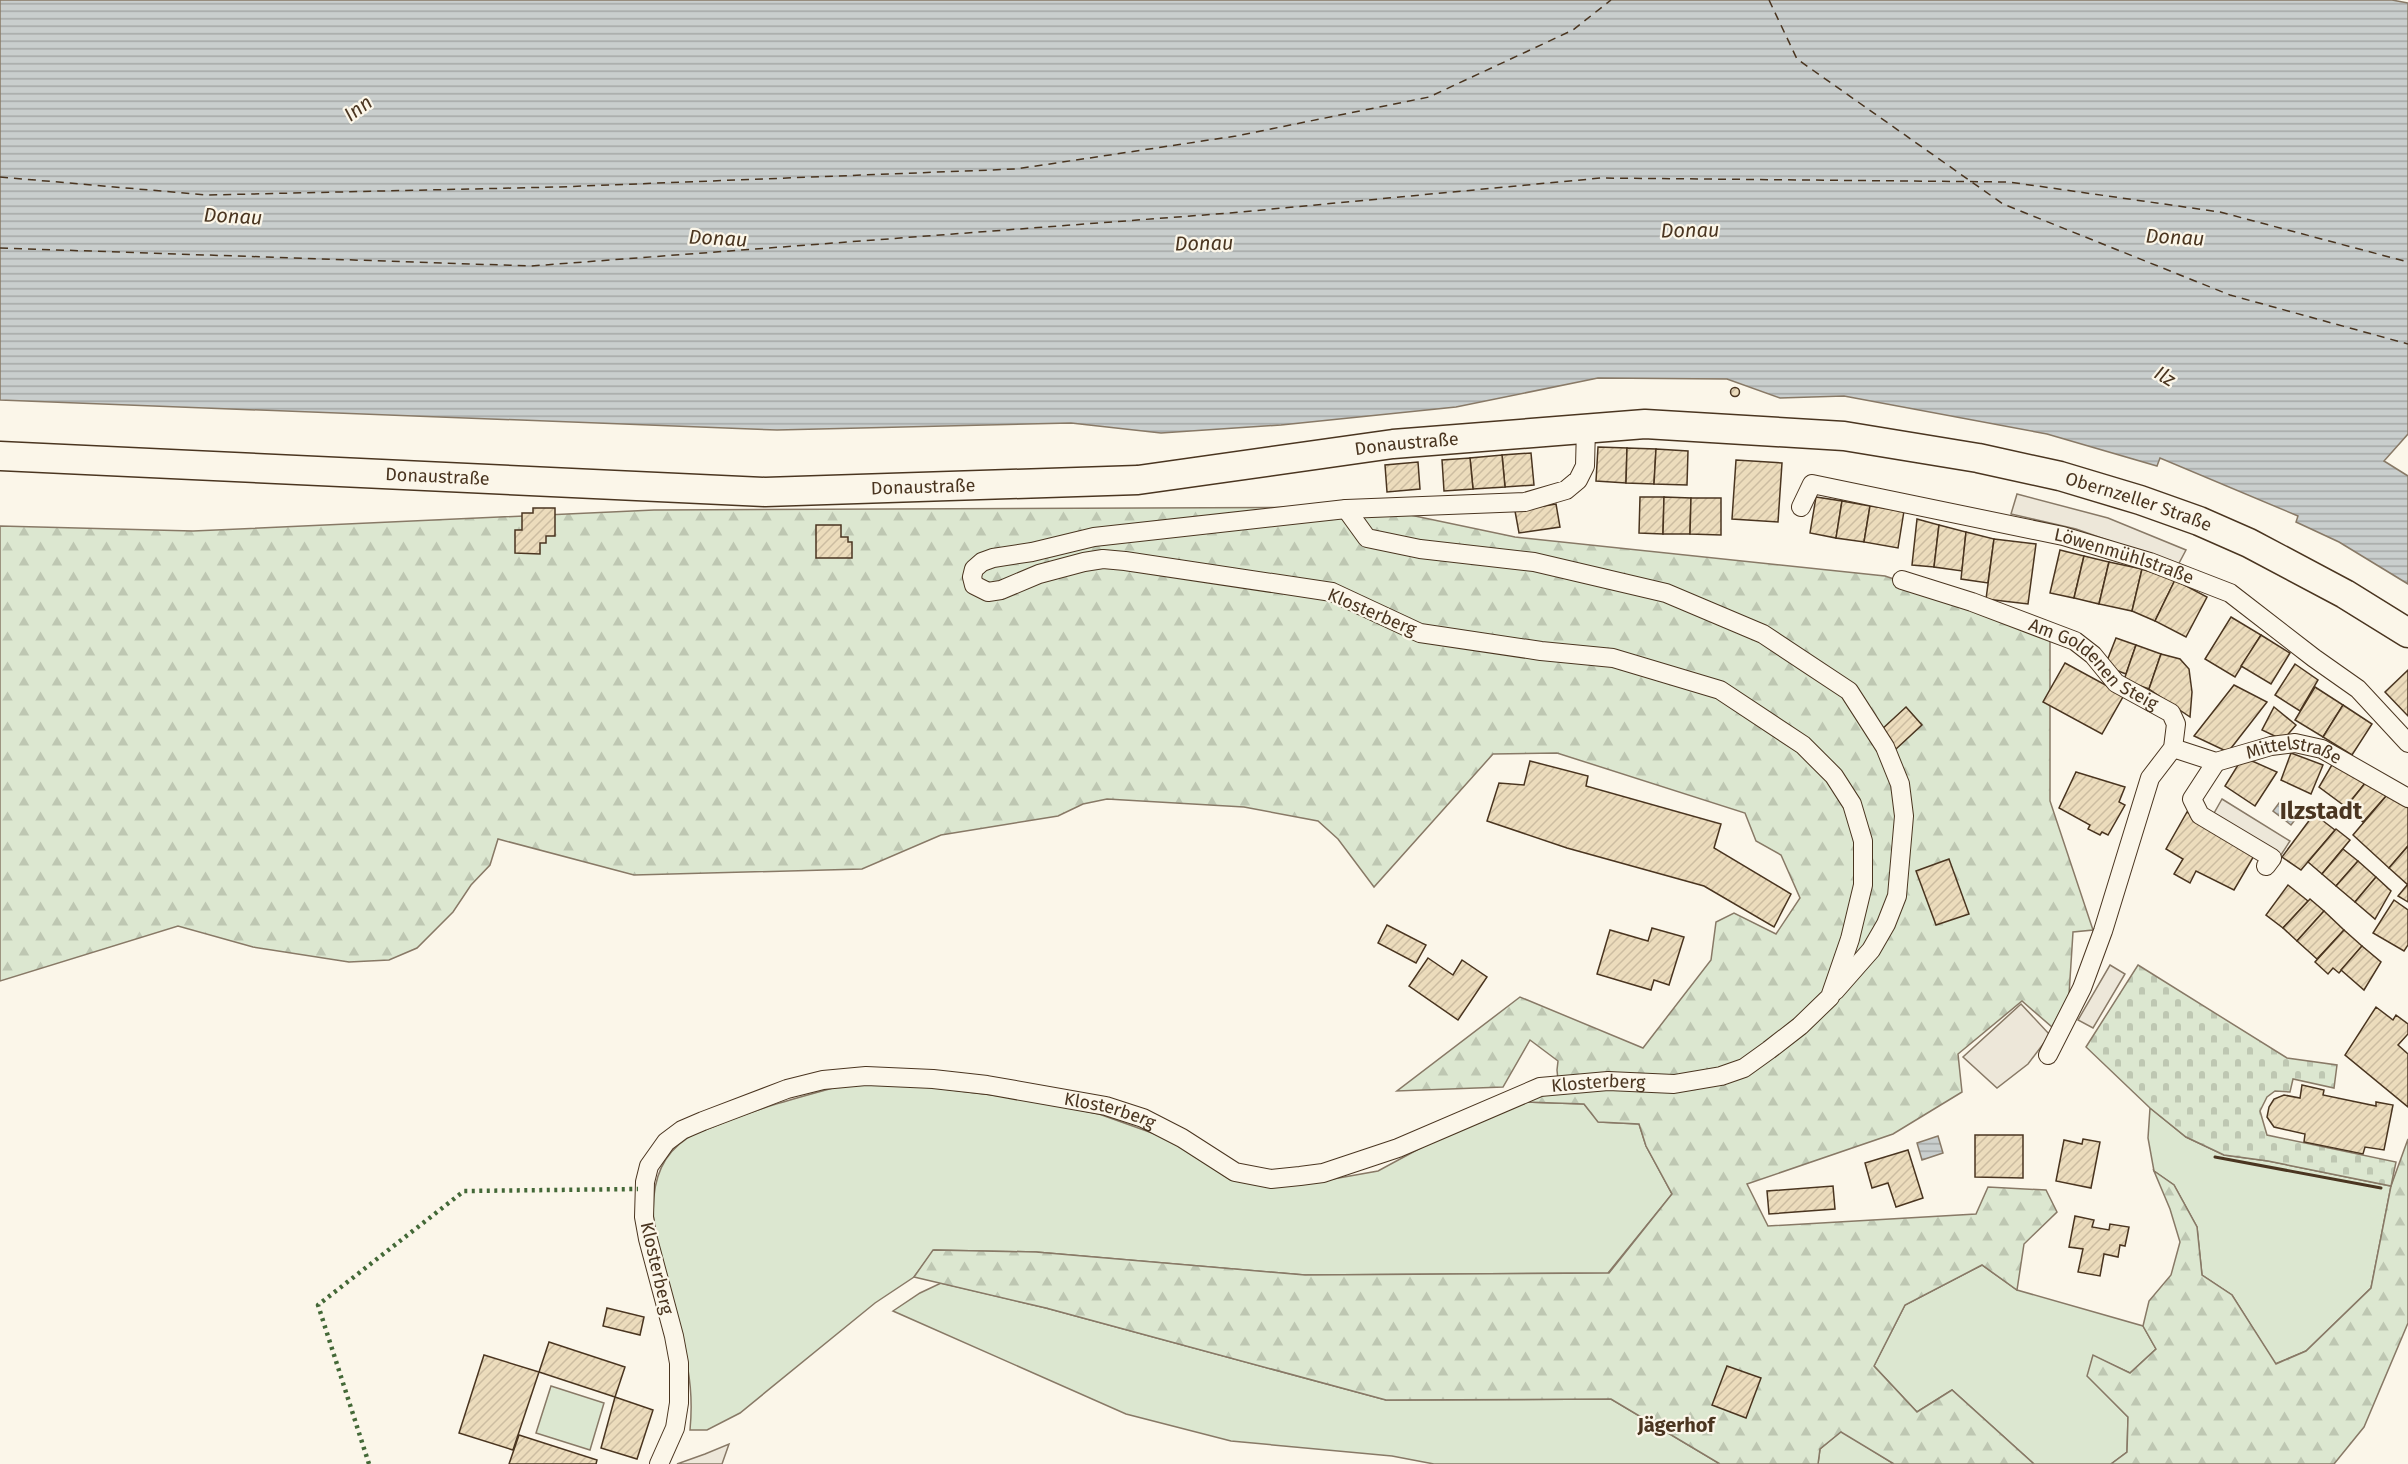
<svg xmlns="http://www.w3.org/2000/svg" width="2408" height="1464" viewBox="0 0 2408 1464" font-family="'Fira Sans',sans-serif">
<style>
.green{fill:#dce7d0;stroke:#887966;stroke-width:1.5}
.forest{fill:url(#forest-firs);stroke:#887966;stroke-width:1.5}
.cemetery{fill:url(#cemetery-stones);stroke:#887966;stroke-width:1.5}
.parking{fill:#ede7d9;stroke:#887966;stroke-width:1.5}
.water{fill:url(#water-rules);stroke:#887966;stroke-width:1.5}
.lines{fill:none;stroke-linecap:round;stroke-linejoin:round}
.ferry{stroke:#4a3520;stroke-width:1.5;stroke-dasharray:8 6;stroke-linecap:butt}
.building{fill:url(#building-hatch);stroke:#4a3520;stroke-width:1.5}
.minor-casing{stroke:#4a3520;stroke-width:20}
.primary-casing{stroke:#4a3520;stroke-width:31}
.minor{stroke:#fbf6e9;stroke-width:18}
.primary{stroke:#fbf6e9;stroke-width:28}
.hedge{stroke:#436837;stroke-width:4.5;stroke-dasharray:3 4.5;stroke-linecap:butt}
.wall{stroke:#4a3520;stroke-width:3}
.labels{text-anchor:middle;stroke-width:4.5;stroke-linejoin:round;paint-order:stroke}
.street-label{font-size:18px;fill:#4a3520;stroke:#fbf6e9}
.water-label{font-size:20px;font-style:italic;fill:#4a3520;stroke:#fbf6e9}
.neighbourhood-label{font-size:20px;font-weight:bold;fill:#4a3520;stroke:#fbf6e9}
.district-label{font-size:24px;font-weight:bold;fill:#4a3520;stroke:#fbf6e9}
</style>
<defs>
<pattern id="forest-firs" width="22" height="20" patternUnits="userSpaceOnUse" patternTransform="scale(1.5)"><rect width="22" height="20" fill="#dce7d0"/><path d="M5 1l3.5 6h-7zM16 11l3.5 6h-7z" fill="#bec7b2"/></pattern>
<pattern id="cemetery-stones" width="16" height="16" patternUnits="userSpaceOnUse" patternTransform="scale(1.5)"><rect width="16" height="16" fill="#dce7d0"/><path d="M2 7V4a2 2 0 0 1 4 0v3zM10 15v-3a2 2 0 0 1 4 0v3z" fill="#bec7b2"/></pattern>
<pattern id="water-rules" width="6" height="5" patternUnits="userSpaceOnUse" patternTransform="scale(1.5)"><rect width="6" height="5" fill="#c9cecd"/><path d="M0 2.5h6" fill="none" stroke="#a5a8a6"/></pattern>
<pattern id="building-hatch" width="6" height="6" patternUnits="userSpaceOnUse" patternTransform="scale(1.5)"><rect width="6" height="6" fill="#ecdcbc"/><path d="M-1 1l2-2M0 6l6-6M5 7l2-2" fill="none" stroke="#ccbda1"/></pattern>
</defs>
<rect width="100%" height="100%" fill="#fbf6e9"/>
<g class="green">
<path d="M855 1082 904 1084 1025 1099 1099 1114 1169 1139 1231 1180 1266 1184 1316 1182 1378 1171 1426 1145 1525 1102 1584 1104 1599 1122 1639 1124 1646 1146 1672 1194 1608 1273 1305 1275 1036 1252 934 1250 914 1277 875 1303 740 1413 707 1430H690C693 1399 690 1375 683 1344 669 1287 622 1181 686 1139 694 1133 706 1130 715 1126 760 1107 807 1095 855 1082Z"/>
<polygon points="2150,1108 2186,1137 2224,1155 2268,1161 2391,1186 2371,1288 2306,1351 2275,1364 2232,1295 2202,1275 2197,1227 2174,1185 2154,1171 2148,1138"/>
<polygon points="1982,1265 2017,1290 2143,1326 2156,1349 2130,1373 2093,1356 2088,1376 2128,1417 2127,1452 2111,1464 2034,1464 1952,1390 1917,1412 1874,1366 1905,1305"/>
<polygon points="941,1283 1046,1308 1386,1400 1611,1399 1720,1464 1434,1464 1392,1456 1231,1441 1126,1414 893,1311 920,1293"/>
<polygon points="551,1386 604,1403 590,1450 536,1433"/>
<polygon points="1841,1431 1894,1464 1818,1464 1820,1449"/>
</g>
<g class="forest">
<polygon points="1372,507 1515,537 1885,576 2050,631 2050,801 2093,930 2073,932 2069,995 2052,1027 2022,1001 1958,1054 1962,1092 1893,1134 1747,1184 1768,1226 1976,1214 1988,1187 2046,1190 2057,1212 2024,1244 2017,1290 1982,1265 1905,1305 1874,1366 1917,1412 1952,1390 2034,1464 1894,1464 1841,1432 1820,1449 1818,1464 1720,1464 1611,1399 1386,1400 1046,1308 914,1277 933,1250 1036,1252 1305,1275 1609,1273 1672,1194 1646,1146 1639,1124 1598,1122 1584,1104 1525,1102 1559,1090 1557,1070 1558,1061 1530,1040 1503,1087 1397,1091 1520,997 1643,1048 1711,960 1716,922 1734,913 1776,934 1800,898 1781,855 1756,841 1745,813 1557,753 1493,754 1374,887 1338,839 1318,821 1244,807 1107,799 1083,804 1058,816 941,835 862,869 634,875 498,839 490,865 471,885 453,912 417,948 389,960 349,962 253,947 178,926 0,981 0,526 193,531 654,510"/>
<polygon points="2408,1139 2408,1323 2364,1427 2334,1464 2111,1464 2127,1452 2128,1417 2087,1376 2093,1355 2130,1373 2156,1349 2143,1326 2149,1301 2171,1275 2180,1242 2170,1209 2154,1171 2174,1185 2197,1227 2202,1275 2232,1295 2276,1364 2306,1351 2371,1288 2391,1186"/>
</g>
<polygon class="cemetery" points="2138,965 2287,1058 2337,1065 2334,1088 2293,1079 2290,1092 2275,1091 2267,1097 2260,1111 2267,1135 2396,1162 2391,1186 2268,1161 2224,1155 2186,1137 2150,1108 2086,1047"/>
<g class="parking">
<polygon points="2017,494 2108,518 2186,550 2178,565 2076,529 2011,514"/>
<polygon points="2222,799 2290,841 2279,858 2213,815"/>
<polygon points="2110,965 2125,974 2093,1028 2078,1020"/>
<polygon points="2021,1004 2050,1035 2028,1064 1997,1088 1963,1057"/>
<polygon points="729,1444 722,1464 677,1464 705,1454"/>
</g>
<g class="water">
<polygon points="0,0 2392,0 2408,3 2408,434 2384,461 2408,476 2408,584 2339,542 2296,522 2298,516 2160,458 2157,466 2047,434 1844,396 1780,398 1727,379 1598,378 1456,407 1281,425 1161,433 1071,423 777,430 0,400"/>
<polygon points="2279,803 2298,816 2291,825 2273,811"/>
<polygon points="1938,1136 1943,1153 1922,1160 1917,1143"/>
</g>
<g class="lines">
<g class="ferry">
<polyline points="1769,0 1797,59 2003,204 2230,295 2408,344"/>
<polyline points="0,177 207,195 558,187 1016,169 1236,136 1429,97 1573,30 1611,0"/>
<polyline points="0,248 531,266 1230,213 1601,178 2009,182 2220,212 2408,262"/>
</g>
</g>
<g class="building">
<circle cx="1735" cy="392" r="4.5"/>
<polygon points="1598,447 1627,448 1626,483 1596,481"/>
<polygon points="1627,448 1656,449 1654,484 1626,483"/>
<polygon points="1656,449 1688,451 1687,485 1654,484"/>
<polygon points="1531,453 1534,485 1505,487 1502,455"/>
<polygon points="1502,455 1505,487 1473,489 1470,458"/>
<polygon points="1470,458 1473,489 1444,491 1442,460"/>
<polygon points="1736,460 1782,463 1778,522 1732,519"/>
<polygon points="1418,462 1420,489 1387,492 1385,465"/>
<polygon points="1640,497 1664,497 1663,534 1639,533"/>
<polygon points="1664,497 1691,498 1690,534 1663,534"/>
<polygon points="1816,497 1842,501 1836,538 1810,533"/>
<polygon points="1691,498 1721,498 1721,535 1690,534"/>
<polygon points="1842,501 1870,506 1864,542 1836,538"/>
<polygon points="1556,504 1560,527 1519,533 1515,511"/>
<polygon points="1870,506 1904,511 1898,548 1864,542"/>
<polygon points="533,508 555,508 555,536 546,536 546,543 540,543 540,554 515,553 515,530 522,530 522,513 533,513"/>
<polygon points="1917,519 1939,525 1934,567 1912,565"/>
<polygon points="816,525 841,525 841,537 848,537 848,542 852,542 852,558 816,558"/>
<polygon points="1939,525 1966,532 1962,571 1934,567"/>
<polygon points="1966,532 1994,539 1988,583 1961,579"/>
<polygon points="1994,539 2036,544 2028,604 1986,599"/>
<polygon points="2060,550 2084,556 2074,598 2050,593"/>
<polygon points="2084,556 2109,562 2099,604 2074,598"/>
<polygon points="2109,562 2142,569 2132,611 2099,604"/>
<polygon points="2142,569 2175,580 2155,621 2132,611"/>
<polygon points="2175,580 2207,597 2186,637 2155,621"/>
<polygon points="2231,617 2261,635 2235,677 2205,659"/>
<polygon points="2261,635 2290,653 2271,684 2241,666"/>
<polygon points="2116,638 2136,645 2126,674 2105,666"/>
<polygon points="2136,645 2161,654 2149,689 2124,680"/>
<polygon points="2161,654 2180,659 2189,669 2192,692 2190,717 2149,689"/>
<polygon points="2065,663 2124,695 2102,734 2043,702"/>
<polygon points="2295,664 2318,680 2300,711 2275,695"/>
<polygon points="2408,670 2408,716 2385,692"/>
<polygon points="2234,685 2267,702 2228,752 2194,736"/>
<polygon points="2315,687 2343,705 2323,737 2295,720"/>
<polygon points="2343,705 2372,724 2352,755 2323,737"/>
<polygon points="1906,707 1922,725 1896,749 1880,731"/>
<polygon points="2274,707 2296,725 2283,740 2262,730"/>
<polygon points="2291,753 2323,765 2311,794 2281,780"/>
<polygon points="2243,757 2277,772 2255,806 2225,786"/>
<polygon points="1530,761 1588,776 1586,786 1721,824 1714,848 1791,894 1774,927 1704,886 1567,848 1487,821 1499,783 1524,785"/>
<polygon points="2333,763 2366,782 2346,807 2319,787"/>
<polygon points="2076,772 2125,787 2119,802 2125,805 2108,835 2102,832 2100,835 2088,829 2090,825 2059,808"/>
<polygon points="2366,782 2387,795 2363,822 2346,807"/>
<polygon points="2387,795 2408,808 2408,846 2389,868 2353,835"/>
<polygon points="2187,812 2255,854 2234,890 2196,871 2190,883 2174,874 2183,859 2166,849"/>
<polygon points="2314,814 2335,830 2301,870 2282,857"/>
<polygon points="2336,829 2350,840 2322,874 2308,862"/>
<polygon points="2408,846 2408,885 2389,868"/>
<polygon points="2343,849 2358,861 2336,886 2322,874"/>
<polygon points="1949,859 1969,914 1936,925 1916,871"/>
<polygon points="2358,861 2376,877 2355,902 2336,886"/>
<polygon points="2376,877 2391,891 2375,919 2355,902"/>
<polygon points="2408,884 2408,902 2398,896"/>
<polygon points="2288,885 2308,901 2283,928 2266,915"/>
<polygon points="2310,899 2324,911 2297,941 2283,928"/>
<polygon points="2394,900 2408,910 2408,945 2404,951 2373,933"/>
<polygon points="2324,911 2344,930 2317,959 2297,941"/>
<polygon points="1387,925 1426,945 1416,963 1378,943"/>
<polygon points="1652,928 1684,937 1669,985 1654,980 1651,990 1597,974 1610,930 1648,941"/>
<polygon points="2344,930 2362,946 2339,973 2333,968 2328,974 2315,962"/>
<polygon points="2362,946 2381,962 2364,990 2341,970"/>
<polygon points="1428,958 1453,975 1462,960 1487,977 1458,1020 1409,986"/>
<polygon points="2376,1007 2393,1020 2396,1015 2408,1024 2408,1034 2398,1045 2408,1054 2408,1107 2345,1055"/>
<polygon points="2302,1085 2324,1090 2323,1095 2376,1106 2376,1102 2393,1105 2384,1150 2365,1147 2363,1154 2304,1142 2305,1134 2274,1127 2267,1117 2269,1107 2274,1099 2284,1095 2300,1098"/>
<polygon points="1975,1135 2023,1135 2023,1178 1975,1177"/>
<polygon points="2083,1139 2100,1142 2091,1188 2056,1181 2064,1140 2082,1144"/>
<polygon points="1908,1150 1923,1198 1896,1207 1888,1183 1872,1188 1865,1163"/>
<polygon points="1833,1186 1835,1209 1769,1214 1767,1191"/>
<polygon points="2075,1216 2094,1220 2092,1227 2109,1230 2110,1224 2129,1227 2125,1246 2120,1245 2118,1257 2104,1254 2100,1276 2078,1272 2083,1249 2069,1247"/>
<polygon points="607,1308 644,1317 640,1335 603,1326"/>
<polygon points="549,1342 625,1367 615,1397 539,1372"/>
<polygon points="484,1355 539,1372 513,1450 459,1433"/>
<polygon points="1727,1366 1761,1378 1746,1418 1712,1405"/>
<polygon points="615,1397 653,1410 637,1459 601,1448"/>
<polygon points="519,1435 597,1460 596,1464 509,1464"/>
</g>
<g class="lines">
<g class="minor-casing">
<g id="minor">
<path id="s1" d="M1801 507 1812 484 2063 536 2150 562 2230 593 2314 658 2358 689 2408 743"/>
<polyline points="1346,509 1367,538 1420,549 1534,562 1666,593 1763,634 1849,691 1885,747 1900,784 1904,816 1897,896 1886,924 1871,950 1835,991"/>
<path id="s2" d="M1902 580 1972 602 2075 641 2093 655 2116 683 2171 713 2176 724 2173 748 2150 778 2103 931 2082 988 2048 1055"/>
<path id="s3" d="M2173 748 2216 762 2271 746 2295 743 2322 749 2408 798"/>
<polyline points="2216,762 2192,799 2200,815 2272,858 2266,866"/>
<path id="s4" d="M659 1464 675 1428 679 1403V1363L674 1336 648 1239 644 1217 645 1182 649 1166 666 1142 682 1130 703 1121 787 1089 823 1080 866 1076 933 1079 987 1085 1106 1106 1143 1118 1182 1138 1235 1172 1271 1179 1300 1176 1323 1173 1398 1148 1540 1087 1608 1081 1674 1084 1721 1076 1744 1068 1769 1050 1800 1026 1830 997 1850 939 1863 885V841L1852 804 1834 776 1803 745 1720 690 1613 658 1541 651 1420 633 1332 592 1125 561 1103 559 1084 562 1039 574 1001 590 988 592 974 585 972 577 974 569 982 562 993 558 1032 552 1094 537 1346 509 1525 502 1566 490 1578 480 1585 466 1586 428"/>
</g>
</g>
<g class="primary-casing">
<g id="primary">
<path id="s5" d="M0 456 765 492 1138 480 1393 444 1645 424 1844 436 1978 458 2060 476 2140 500 2199 521 2249 543 2345 594 2408 633"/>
</g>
</g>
<use href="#minor" class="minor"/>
<use href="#primary" class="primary"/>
<polyline class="hedge" points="369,1464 318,1305 464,1191 638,1189"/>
<polyline class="wall" points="2215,1157 2381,1188"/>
</g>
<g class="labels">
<g class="street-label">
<text dy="6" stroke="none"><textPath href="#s5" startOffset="1410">Donaustraße</textPath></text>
<text dy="6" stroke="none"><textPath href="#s5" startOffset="438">Donaustraße</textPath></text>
<text dy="6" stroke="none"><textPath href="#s5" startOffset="924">Donaustraße</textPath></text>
<text dy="6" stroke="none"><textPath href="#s5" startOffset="2151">Obernzeller Straße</textPath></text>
<text dy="6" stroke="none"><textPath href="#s1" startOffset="346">Löwenmühlstraße</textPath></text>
<text transform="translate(1372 612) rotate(23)" y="6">Klosterberg</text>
<text dy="6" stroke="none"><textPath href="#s2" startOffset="212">Am Goldenen Steig</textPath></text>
<text dy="6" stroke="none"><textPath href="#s3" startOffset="126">Mittelstraße</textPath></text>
<text dy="6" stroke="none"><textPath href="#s4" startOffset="1318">Klosterberg</textPath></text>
<text dy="6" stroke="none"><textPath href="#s4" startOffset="796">Klosterberg</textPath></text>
<text transform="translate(657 1268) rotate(77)" y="6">Klosterberg</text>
</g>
<g class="water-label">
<text transform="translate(358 108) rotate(-36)" y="7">Inn</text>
<text transform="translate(233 216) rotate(3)" y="7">Donau</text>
<text transform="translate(1690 230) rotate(-1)" y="7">Donau</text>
<text transform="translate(2175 237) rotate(3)" y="7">Donau</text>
<text transform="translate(718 238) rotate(3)" y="7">Donau</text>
<text transform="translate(1204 243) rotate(-1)" y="7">Donau</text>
<text transform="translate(2165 376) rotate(31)" y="7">Ilz</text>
</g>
<g class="neighbourhood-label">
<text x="1676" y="1432">Jägerhof</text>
</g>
<g class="district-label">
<text x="2321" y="819">Ilzstadt</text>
</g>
</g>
</svg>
